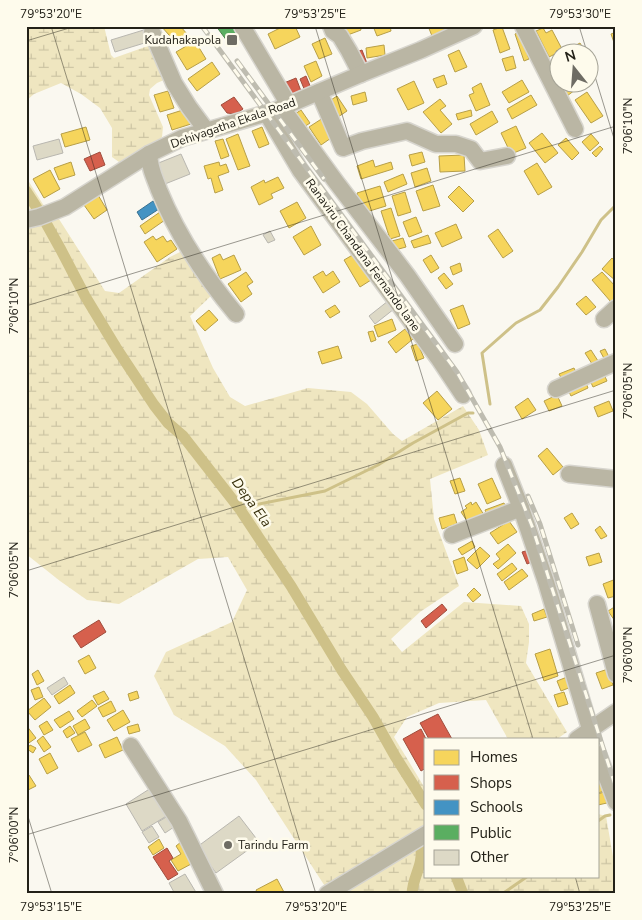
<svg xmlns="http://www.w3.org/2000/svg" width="642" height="920" viewBox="0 0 642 920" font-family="'Nunito Sans',sans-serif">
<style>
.wetland{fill:url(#wetland-marsh)}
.homes{fill:#f6d55c;stroke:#b79f48}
.shops{fill:#d6604d;stroke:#a04d3d}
.schools{fill:#4393c3;stroke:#397190}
.public{fill:#5aae61;stroke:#4a844b}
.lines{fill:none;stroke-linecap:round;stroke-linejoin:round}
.stream{stroke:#cec188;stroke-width:3}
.canal{stroke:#cec188;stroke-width:11}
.building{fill:#ddd9c6;stroke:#b9b7b0}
.minor-casing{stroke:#d7d5ce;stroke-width:19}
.minor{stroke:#bab6a4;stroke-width:16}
.rail-casing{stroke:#bebcb0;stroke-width:5}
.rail{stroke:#fefbec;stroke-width:3;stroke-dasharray:9;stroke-linecap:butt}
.ticks{fill:none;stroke:#232118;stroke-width:1;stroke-opacity:0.45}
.poi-dot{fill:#6e6c64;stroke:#fefbec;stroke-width:2}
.labels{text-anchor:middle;stroke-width:5;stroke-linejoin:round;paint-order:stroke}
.poi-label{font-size:12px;fill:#232118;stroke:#fefbec;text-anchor:end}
.street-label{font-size:12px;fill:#232118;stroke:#fefbec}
.water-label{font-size:14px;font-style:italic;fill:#352d09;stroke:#fefbec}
.neatline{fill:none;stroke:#232118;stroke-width:2}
.ticks-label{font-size:12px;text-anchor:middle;fill:#232118}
</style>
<defs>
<pattern id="wetland-marsh" width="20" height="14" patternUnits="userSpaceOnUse" patternTransform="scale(1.25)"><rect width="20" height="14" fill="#efe6c0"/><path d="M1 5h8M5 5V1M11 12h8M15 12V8" fill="none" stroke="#cdc5a4"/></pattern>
</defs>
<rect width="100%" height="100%" fill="#faf8f0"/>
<g class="wetland">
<polygon points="26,26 104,26 111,55 114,58 162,41 173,76 157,83 150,89 149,95 163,127 162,137 154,144 140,149 119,162 112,157 112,128 100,108 81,94 61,83 34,94 26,101"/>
<polygon points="26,177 44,206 26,213"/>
<polygon points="57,216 105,291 119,293 170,257 182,251 212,295 190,316 213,368 230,397 245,406 308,388 351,392 367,404 393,434 402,441 463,406 479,430 488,455 430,479 434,519 459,586 420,612 391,639 402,652 464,602 521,606 529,624 529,642 526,663 567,732 557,739 508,739 486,700 439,703 407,717 394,737 426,790 426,876 598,876 598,814 606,816 616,874 616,894 330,894 256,780 225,746 174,715 154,676 166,652 232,622 247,590 228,557 198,559 119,604 87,600 60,581 26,554 26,228"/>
</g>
<g class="homes">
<polygon points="161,26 180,26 188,35 177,44"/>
<polygon points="284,26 295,26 300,37 275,49 268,34"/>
<polygon points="350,26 360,26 361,30 345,36 342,29"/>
<polygon points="373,26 390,26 391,31 377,36"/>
<polygon points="428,26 452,26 432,36"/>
<polygon points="502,27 510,49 500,53 493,30"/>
<polygon points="543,28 546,33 552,30 562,49 556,51 557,53 549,57 536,31"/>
<polygon points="520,32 529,59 524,61 515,34"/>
<polygon points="616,32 616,48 611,34"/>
<polygon points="325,38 332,54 319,59 312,44"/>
<polygon points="195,41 206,59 187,70 176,52"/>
<polygon points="580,43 585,52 569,52 567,50"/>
<polygon points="384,45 385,55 367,58 366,48"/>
<polygon points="459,50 467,67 455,72 448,55"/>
<polygon points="513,56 516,68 506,71 502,59"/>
<polygon points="316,61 322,76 311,82 304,66"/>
<polygon points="212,62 220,74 197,91 188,79"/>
<polygon points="444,75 447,84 437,88 433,79"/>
<polygon points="560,75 560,82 583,82 583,84 567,96 555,79"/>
<polygon points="522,80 529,92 509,103 502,92"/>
<polygon points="414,81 424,103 408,110 397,89"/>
<polygon points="481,83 490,105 476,111 469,95 474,93 472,88"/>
<polygon points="168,91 174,108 160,112 154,95"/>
<polygon points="365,92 367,101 353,105 351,96"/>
<polygon points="587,92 603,116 591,123 575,100"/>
<polygon points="531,95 537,105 512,119 507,109"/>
<polygon points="337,96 347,111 338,117 328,102"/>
<polygon points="440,99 446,106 440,110 452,124 441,133 423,112"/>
<polygon points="186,109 191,124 172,130 167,115"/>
<polygon points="301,110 310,123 301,129 292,116"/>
<polygon points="471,110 472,116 458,120 456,114"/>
<polygon points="492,111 498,122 476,135 470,124"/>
<polygon points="323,118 334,136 321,145 309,127"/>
<polygon points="516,126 526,148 511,154 501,133"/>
<polygon points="86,127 90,140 65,147 61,134"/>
<polygon points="262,127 269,144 259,148 252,131"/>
<polygon points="542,133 558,153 545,163 529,143"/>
<polygon points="238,134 250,166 238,170 226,139"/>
<polygon points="591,134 599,143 590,151 582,142"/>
<polygon points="566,138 579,153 572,160 558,145"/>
<polygon points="223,139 229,156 221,159 215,141"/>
<polygon points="600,146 603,149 596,157 592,153"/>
<polygon points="422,152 425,162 412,166 409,155"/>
<polygon points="464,155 465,171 440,172 439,156"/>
<polygon points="373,160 375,167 391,162 393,169 361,179 357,166"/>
<polygon points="71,162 75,175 59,180 54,168"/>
<polygon points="219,162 220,166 226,164 229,172 218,176 223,190 215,193 211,178 208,179 204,166"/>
<polygon points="537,163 552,187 538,195 524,171"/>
<polygon points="427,168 431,181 415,187 411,173"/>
<polygon points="50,170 60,189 44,198 33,179"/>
<polygon points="403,174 407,184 388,192 384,182"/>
<polygon points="278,177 284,188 271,194 273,198 259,205 251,187 264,180 265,183"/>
<polygon points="433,185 440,206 423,211 416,191"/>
<polygon points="380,186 386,206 363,213 357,193"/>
<polygon points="459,186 474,201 463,212 448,197"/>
<polygon points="405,192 411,212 398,216 392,196"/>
<polygon points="98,195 107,210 94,219 84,205"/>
<polygon points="297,202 306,218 289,228 280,211"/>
<polygon points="391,208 400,236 390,239 381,211"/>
<polygon points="160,212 165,220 145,234 140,226"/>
<polygon points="416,217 422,232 409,237 403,222"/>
<polygon points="456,224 462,238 442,247 435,233"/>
<polygon points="311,226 321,245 304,255 293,237"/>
<polygon points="498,229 513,251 503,258 488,236"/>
<polygon points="428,235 431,243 414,248 411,241"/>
<polygon points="153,236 156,240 163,236 167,242 171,240 177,249 157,262 144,242"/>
<polygon points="403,238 406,247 395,250 392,241"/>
<polygon points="356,253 371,280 360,287 344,260"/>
<polygon points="220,254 223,260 234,255 241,270 220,279 212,258"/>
<polygon points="431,255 439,268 431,273 423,260"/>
<polygon points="612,258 616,262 616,281 602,269"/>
<polygon points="460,263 462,271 453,275 450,267"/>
<polygon points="323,271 326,276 333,271 340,282 323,293 313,277"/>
<polygon points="246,272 253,282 247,286 252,294 241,302 228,284"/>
<polygon points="602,272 616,287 616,298 611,302 592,280"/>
<polygon points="444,273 453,284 446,289 438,278"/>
<polygon points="586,296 596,307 586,315 576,304"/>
<polygon points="335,305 340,312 330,318 325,311"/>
<polygon points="463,305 470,324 458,329 450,310"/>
<polygon points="209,310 218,320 205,331 196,321"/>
<polygon points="392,319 396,330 378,337 374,326"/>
<polygon points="405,329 413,339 396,353 388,342"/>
<polygon points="373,331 376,340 371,342 368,332"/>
<polygon points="418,344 424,358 416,361 411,346"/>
<polygon points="338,346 342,358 322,364 318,352"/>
<polygon points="605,349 610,359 606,362 600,351"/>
<polygon points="591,350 600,364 594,367 585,353"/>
<polygon points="574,368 578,377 564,383 559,374"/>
<polygon points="602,370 607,381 593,387 588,376"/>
<polygon points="584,378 588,388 571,396 566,386"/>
<polygon points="437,391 452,409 438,420 423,403"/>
<polygon points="557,395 562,406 549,411 544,401"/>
<polygon points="528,398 536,410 522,419 515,407"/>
<polygon points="609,401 613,411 598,417 594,407"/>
<polygon points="547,448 563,467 553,475 538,456"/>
<polygon points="460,478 465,491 455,494 450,481"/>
<polygon points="492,478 501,498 487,504 478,484"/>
<polygon points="471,502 472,505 476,502 484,515 469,524 461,512 467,508 465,506"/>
<polygon points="504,503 507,511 488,518 485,510"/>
<polygon points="572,513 579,524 571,529 564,518"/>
<polygon points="454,514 457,524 442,529 439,518"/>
<polygon points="509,521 517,532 498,544 490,533"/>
<polygon points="600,526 607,536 601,539 595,530"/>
<polygon points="472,541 475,547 462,555 458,549"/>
<polygon points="508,544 516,553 498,569 493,564 500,559 496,554"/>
<polygon points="480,547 490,556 477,569 467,560"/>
<polygon points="599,553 602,562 589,566 586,557"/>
<polygon points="464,557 468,570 457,574 453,561"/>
<polygon points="512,563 517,569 502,581 497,574"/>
<polygon points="522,569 528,576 509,590 504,582"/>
<polygon points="616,579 616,596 608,598 603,584"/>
<polygon points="474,588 481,595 473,602 467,595"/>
<polygon points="616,606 616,620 615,621 608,611"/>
<polygon points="544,609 547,617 534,621 532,614"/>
<polygon points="550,649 558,676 544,681 535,654"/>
<polygon points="89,655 96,668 85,674 78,661"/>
<polygon points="608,669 613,685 602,689 596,673"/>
<polygon points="38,670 44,681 37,685 32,674"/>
<polygon points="567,677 571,687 561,691 557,681"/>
<polygon points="70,685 75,693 59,704 54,696"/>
<polygon points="39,687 43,697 35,700 31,690"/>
<polygon points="104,691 109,699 98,705 93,696"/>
<polygon points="137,691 139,698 130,701 128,694"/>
<polygon points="564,692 568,704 558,707 554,695"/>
<polygon points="44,698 51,707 35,720 27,711"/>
<polygon points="92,700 97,706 82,717 77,711"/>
<polygon points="111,701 116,711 103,717 98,708"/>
<polygon points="123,710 130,722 114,731 107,720"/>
<polygon points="69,711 74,719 60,728 54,720"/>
<polygon points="85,719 90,728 78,735 73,726"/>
<polygon points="47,721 53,730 44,735 39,726"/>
<polygon points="138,724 140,731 129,734 127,727"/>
<polygon points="26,725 36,738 26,745"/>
<polygon points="70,726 75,733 67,738 63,731"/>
<polygon points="85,732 92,745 78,752 71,739"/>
<polygon points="43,736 51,747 44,752 37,741"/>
<polygon points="117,737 123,750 105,758 99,745"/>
<polygon points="30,745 36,748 33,753 27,749"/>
<polygon points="50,753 58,768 47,774 39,759"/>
<polygon points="29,775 36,786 26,791 26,776"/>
<polygon points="600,780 604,791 598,793 598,781"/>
<polygon points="604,792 607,803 598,805 598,794"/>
<polygon points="159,839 164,848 153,855 148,847"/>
<polygon points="181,842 193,863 178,871 171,860 181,854 176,846"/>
<polygon points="277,879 285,894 258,894 256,890"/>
</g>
<g class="shops">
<polygon points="362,50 368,66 359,69 354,53"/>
<polygon points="306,76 311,88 305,91 300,79"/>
<polygon points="296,78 301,91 289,96 284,83"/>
<polygon points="234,97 243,109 236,114 227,113 221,105"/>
<polygon points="100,152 105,165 90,171 84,159"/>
<polygon points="529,550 534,561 527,564 522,552"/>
<polygon points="442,604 447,610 426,628 421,621"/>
<polygon points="99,620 106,632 81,648 73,636"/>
<polygon points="438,714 452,739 429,739 420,723"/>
<polygon points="421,729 426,739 426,768 421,771 403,739"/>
<polygon points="167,848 173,858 169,861 178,874 168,880 153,857"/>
</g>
<polygon class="schools" points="153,201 159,209 142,220 137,212"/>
<polygon class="public" points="216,26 238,26 244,34 230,45"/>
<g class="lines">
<g class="stream">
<polyline points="490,404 482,353 516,323 540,310 558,287 582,252 601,220 616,205"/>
<polyline points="239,508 325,491 378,465 413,443 468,413 473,413"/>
<polyline points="598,821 605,816 610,815"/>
<polyline points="502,894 528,876"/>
</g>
<g class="canal">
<polyline points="26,191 37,208"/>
<polyline points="46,223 61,250 85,296 117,349 154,405 168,423 183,436 239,508 291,586 341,669 373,717 395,756 426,805"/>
<polyline points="456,876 463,894"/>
<path d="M412 894C413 875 423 867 421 848L426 843"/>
</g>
</g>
<g class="building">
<polygon points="147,29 151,41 115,52 111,40"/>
<polygon points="59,139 63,153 37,160 33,146"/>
<polygon points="181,154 190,174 165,184 156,164"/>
<polygon points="270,231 275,240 268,243 263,235"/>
<polygon points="388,301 394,309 375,324 369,316"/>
<polygon points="64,677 68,684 52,695 47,688"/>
<polygon points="151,788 168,815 142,831 126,804"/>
<polygon points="168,816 174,827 165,833 158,822"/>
<polygon points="239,816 259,842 216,873 197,847"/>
<polygon points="152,826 159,837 149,843 142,832"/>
<polygon points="185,874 197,894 175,894 169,883"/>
</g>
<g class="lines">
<g class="minor-casing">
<g id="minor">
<polyline points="242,26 289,105"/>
<polyline points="331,26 333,31 340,36 349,51 361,74"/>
<polyline points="523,26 575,129"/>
<polyline points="152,32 174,83 189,107 206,130"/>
<polyline points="319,92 343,148 362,141 407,131 436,144 456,144 471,149 480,161 507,156"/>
<polyline points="282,108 336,182 407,275 455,344"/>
<polyline points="267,114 300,170 439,359 463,395"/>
<path d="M149 154C150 170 154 176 159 190 177 234 206 278 236 314"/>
<polyline points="26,220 39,217 65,207 149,154 182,138 274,111 361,74 421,50 474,26"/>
<polyline points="604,319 616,308"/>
<polyline points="556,389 616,362"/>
<polyline points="504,465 521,508"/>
<polyline points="569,474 616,479"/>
<polyline points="452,535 521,508 546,582 593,739"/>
<polyline points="597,604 616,674"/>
<polyline points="577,739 616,712"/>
<polyline points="131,746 179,821 215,894"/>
<polyline points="598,754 616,802"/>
<polyline points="327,894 426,834"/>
</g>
</g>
<use href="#minor" class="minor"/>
<g class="rail-casing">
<g id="rail">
<polyline points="202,26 457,372 500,447 532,526 616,788"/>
<polyline points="237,61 324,179"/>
<polyline points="528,496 540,524 578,645"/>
</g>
</g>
<use href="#rail" class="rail"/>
</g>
<path class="ticks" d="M51 26 316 894M315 26 533 739M579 26 587 52M26 41 76 26M590 60 616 145M26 306 616 126M26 571 616 390M26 810 52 894M26 835 616 655M575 876 580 894"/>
<g class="poi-dot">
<rect x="226" y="34" width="12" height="12" rx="2.5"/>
<circle cx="228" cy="845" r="5"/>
</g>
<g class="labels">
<g class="poi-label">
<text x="221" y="44">Kudahakapola</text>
<text x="238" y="849" text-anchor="start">Tarindu Farm</text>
</g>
<g class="street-label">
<text transform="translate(233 123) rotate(-19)" y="4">Dehiyagatha Ekala Road</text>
<text transform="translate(363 255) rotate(54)" y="4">Ranaviru Chandana Fernando lane</text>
</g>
<g class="water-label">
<text transform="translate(252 502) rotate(54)" y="5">Depa Ela</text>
</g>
</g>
<rect width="642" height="920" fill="none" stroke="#fefbec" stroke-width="55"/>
<rect x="424" y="738" width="175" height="140" fill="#fefbec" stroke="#a6a497"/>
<rect x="434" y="750" width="25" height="15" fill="#f6d55c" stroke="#a6a497"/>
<text x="470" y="762" font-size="15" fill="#232118">Homes</text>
<rect x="434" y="775" width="25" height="15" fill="#d6604d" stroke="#a6a497"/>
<text x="470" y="788" font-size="15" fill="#232118">Shops</text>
<rect x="434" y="800" width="25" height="15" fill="#4393c3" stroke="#a6a497"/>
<text x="470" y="812" font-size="15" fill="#232118">Schools</text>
<rect x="434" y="825" width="25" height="15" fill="#5aae61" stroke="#a6a497"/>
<text x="470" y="838" font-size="15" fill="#232118">Public</text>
<rect x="434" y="850" width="25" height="15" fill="#ddd9c6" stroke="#a6a497"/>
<text x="470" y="862" font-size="15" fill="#232118">Other</text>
<g transform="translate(574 68) rotate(343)"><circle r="24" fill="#fefbec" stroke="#a6a497"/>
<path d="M0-4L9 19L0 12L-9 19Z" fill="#6e6c64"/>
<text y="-8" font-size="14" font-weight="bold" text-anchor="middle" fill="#232118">N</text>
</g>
<rect x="28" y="28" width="586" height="864" class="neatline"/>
<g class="ticks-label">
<text x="51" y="18">79°53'20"E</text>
<text x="315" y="18">79°53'25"E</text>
<text x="580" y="18">79°53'30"E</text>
<text transform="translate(628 126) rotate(-90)" y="4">7°06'10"N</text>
<text transform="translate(14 306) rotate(-90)" y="4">7°06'10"N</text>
<text transform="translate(628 391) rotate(-90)" y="4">7°06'05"N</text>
<text transform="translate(14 570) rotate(-90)" y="4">7°06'05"N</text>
<text transform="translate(628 655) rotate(-90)" y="4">7°06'00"N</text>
<text transform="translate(14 835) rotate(-90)" y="4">7°06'00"N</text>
<text x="51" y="911">79°53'15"E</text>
<text x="316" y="911">79°53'20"E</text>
<text x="580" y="911">79°53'25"E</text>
</g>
</svg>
